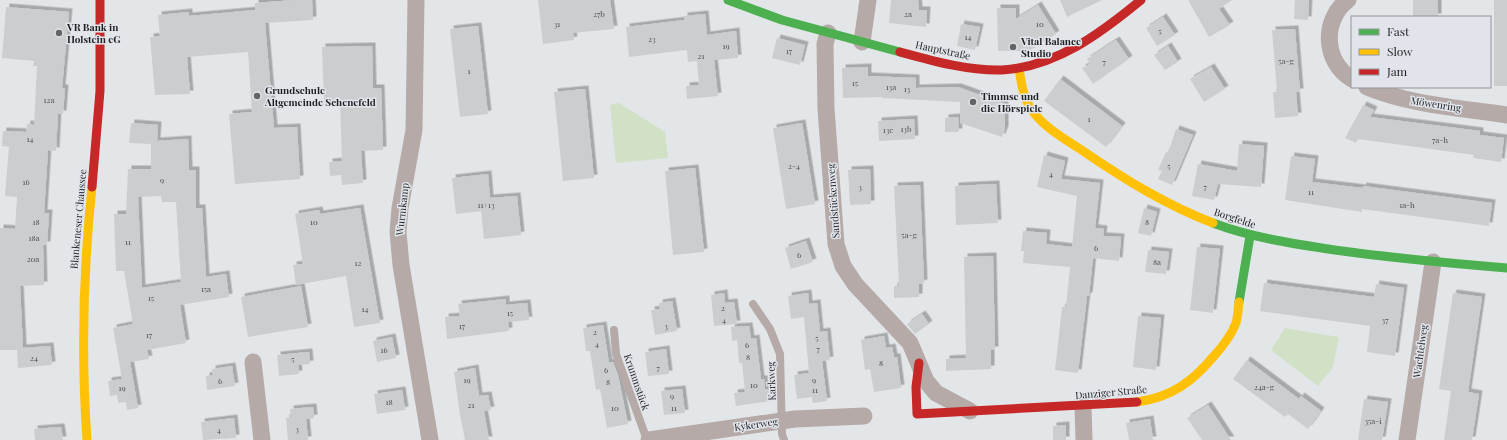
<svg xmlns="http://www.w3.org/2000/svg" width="1507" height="440" viewBox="0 0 1507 440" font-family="'Playfair Display',serif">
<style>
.green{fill:#d0e1c5}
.building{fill:#cccdcf;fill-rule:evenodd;filter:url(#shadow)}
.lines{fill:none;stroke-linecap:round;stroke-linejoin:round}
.lane{stroke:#b6aaa8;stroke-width:8}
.street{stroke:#b6aaa8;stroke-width:17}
.fast{stroke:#4caf50;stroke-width:9}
.slow{stroke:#ffc107;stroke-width:9}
.jam{stroke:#c62828;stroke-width:9}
.poi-dot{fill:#626566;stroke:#e1e5eb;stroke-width:1.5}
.labels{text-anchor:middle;stroke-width:3;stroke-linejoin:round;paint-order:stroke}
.number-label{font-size:8px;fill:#4a4c4d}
.poi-label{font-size:10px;font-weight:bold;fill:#1d1f20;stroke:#e1e5eb;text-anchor:start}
.street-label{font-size:10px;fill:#1d1f20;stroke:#e1e5eb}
</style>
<defs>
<filter id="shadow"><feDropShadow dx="3.5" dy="-3.5" stdDeviation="0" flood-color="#0004"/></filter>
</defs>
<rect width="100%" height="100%" fill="#e3e6e9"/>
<g class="green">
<polygon points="619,103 665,132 668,158 616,163 610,105"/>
<polygon points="1285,328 1339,337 1333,367 1318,386 1271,350"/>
</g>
<g class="building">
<polygon points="295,0 312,0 313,20 265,23 274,128 297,127 300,179 235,184 229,114 252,112 248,52 187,57 190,94 155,95 150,37 160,36 158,15 189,12 189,16 255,10 255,3"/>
<polygon points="538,0 610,0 614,29 573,33 574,40 543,44"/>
<polygon points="891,0 918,0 919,10 927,10 926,27 889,23"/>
<polygon points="1060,0 1102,0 1067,17"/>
<polygon points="1188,0 1232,0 1219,9 1230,25 1209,37"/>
<polygon points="1295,0 1309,0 1308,20 1294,19"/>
<rect x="1413" y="0" width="25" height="17"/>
<rect x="1494" y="0" width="13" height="86"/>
<polygon points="1038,5 1056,34 1029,51 998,51 997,8 1016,8 1016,19"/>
<polygon points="6,7 69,12 62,88 65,88 63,114 58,114 56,151 48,150 44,213 49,213 47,245 43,245 44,285 20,286 23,348 50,346 52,365 18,368 17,350 0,350 0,228 15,229 17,197 5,196 9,147 2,146 3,131 26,132 27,124 34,125 37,66 33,66 34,61 2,58"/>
<polygon points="705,14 707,35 736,31 738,58 714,60 718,96 687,99 686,86 699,85 697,61 688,62 687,50 629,57 626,27 684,20 684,16"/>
<polygon points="1163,17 1175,35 1157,46 1146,28"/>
<polygon points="961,24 980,27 975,50 957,46"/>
<polygon points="478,26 488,114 460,117 450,29"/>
<polygon points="1295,29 1300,92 1296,92 1298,116 1275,118 1273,92 1277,92 1272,30"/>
<polygon points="777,38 805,45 800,65 772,58"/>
<polygon points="1116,40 1129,59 1093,84 1082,68 1090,64 1087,59"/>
<polygon points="372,46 373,88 381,88 383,150 361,151 363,183 342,185 341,175 330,176 329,162 342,161 340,101 324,102 322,47"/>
<polygon points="1168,46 1178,62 1165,70 1154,55"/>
<polygon points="868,67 868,76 916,78 916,88 958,87 1005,104 1005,129 1002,137 960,123 960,102 882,98 882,97 843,98 842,68"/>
<polygon points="1211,67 1225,89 1204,102 1190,79"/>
<polygon points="1060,79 1122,126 1106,147 1044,101"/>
<polygon points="585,89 594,178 563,181 554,92"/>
<polygon points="1363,105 1374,110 1370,117 1480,131 1480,135 1504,138 1501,162 1473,158 1474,155 1358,139 1356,143 1345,138"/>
<polygon points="958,117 959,132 945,132 945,118"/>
<polygon points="914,119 915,139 879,141 878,121"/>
<path d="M131 123 158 125 157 141 188 139 189 170H196V208H202L206 277 226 274 229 297 180 305 186 343 147 350 149 359 130 362 138 408 127 410 126 402 118 403 117 395 110 396 108 381 122 379 113 328 133 324 124 271H116L114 214H126L128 169H151V144L129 143ZM161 196 162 202H176L181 282 142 288 138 197Z"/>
<polygon points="802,123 815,204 786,209 773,128"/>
<polygon points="1176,129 1193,135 1172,185 1158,179 1162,171 1158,170 1166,152 1168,153"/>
<polygon points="1239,144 1264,146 1261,187 1218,184 1214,200 1192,196 1198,164 1237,171"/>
<polygon points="1044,155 1065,161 1061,179 1100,183 1095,228 1104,229 1103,236 1121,237 1119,261 1093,258 1089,296 1087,296 1078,373 1055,370 1062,307 1066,307 1070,267 1023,263 1024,251 1021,251 1023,231 1047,233 1046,244 1072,247 1077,196 1037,187"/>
<polygon points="1291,156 1315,159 1312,182 1363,188 1363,186 1492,203 1489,226 1362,209 1362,212 1285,200"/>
<polygon points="695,168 704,252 673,255 665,171"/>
<polygon points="870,169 871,204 850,205 848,170"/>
<polygon points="488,174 490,198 517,196 521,235 484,239 481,211 456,214 452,178"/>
<polygon points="996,184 998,223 956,225 955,186"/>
<polygon points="920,185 924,283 919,284 919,297 894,298 894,286 899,286 894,186"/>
<polygon points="360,208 380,323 354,327 346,276 296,285 293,265 303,264 295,214 319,210 320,214"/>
<polygon points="1144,208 1157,212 1151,236 1138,233"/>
<polygon points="806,241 813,262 791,269 785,248"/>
<polygon points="1197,247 1220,249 1213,313 1190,310"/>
<polygon points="1148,250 1169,252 1166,274 1145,272"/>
<polygon points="993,256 995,350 991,350 991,369 946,371 946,359 966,358 964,257"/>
<polygon points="1264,283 1374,297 1376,284 1404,288 1395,356 1367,352 1370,326 1260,311"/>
<polygon points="301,286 308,327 248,337 241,297"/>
<polygon points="724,293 725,303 734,302 737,324 714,326 711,295"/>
<polygon points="808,293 809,304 817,303 820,332 827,331 830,360 822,361 827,401 813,403 812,397 797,399 794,375 809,373 804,317 791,319 788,296"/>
<polygon points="1453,293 1482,297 1468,392 1479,394 1472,440 1444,440 1451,391 1439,389"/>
<polygon points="506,299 506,305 527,303 529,320 508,322 509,331 447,339 445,317 460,316 458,304"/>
<polygon points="672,301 677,331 655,335 651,310 660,309 659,303"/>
<polygon points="922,314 929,324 915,334 907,324"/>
<polygon points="1138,316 1161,318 1156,370 1133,367"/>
<polygon points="603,325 609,363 613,362 618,375 628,424 607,428 600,389 596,390 590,351 586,351 583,328"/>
<polygon points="749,326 751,339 756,338 761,379 764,379 765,389 770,389 772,401 736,406 734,393 745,392 742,363 739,363 737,340 732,341 731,327"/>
<polygon points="884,336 886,348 892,347 894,357 897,357 901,388 874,392 870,369 865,370 861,340"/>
<polygon points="392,337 396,358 377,362 373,341"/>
<polygon points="666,349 669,374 648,376 645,352"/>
<polygon points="309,352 310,364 298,365 299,374 279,376 277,355"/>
<polygon points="1247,360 1299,399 1301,396 1321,411 1308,429 1288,414 1285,417 1233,379"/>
<polygon points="232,366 235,386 207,390 206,376 213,375 212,369"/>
<polygon points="475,368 479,396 488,395 491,410 484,411 489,440 465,440 460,415 454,372"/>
<polygon points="682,389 685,413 664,415 661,391"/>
<polygon points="402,390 405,410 377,414 374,394"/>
<polygon points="1364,399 1388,402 1382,440 1358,440"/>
<polygon points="1208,405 1231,440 1202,440 1187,418"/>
<polygon points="313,407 314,418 306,419 308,440 288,440 286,418 291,417 290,409"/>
<polygon points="234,418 236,438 203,440 201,422"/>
<polygon points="1150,419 1153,440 1129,440 1126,423"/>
<polygon points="1066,425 1066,440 1053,440 1053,426"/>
<polygon points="61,427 63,440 35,440 34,429"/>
</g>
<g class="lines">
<g class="lane">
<polyline points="753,304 770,329 780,354 782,434 784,440"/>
<polyline points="614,330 616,354 647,440"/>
</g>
<g class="street">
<polyline points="416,0 414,130 400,208 398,232 401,265 430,440"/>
<path d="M1348 0C1322 19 1323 62 1352 79"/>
<polyline points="828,33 825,44 826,109 836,244 843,266 855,284 910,343 926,381 936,393 970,411"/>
<polyline points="862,42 868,0"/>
<path d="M1367 87C1410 105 1461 108 1507 115"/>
<polyline points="253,362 262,440"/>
<polyline points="1083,406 1084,440"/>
<polyline points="649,440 795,419 864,416"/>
<polyline points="1407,440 1433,262"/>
</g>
<g class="fast">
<polyline points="728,0 782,20 900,52"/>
<path d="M1213 223C1250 237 1289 243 1328 249 1388 258 1447 263 1507 268"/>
<polyline points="1239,302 1250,236"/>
</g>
<g class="slow">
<path d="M1019 68C1021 82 1023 97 1031 109 1043 127 1065 139 1083 151 1124 179 1166 205 1213 223"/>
<path d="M1137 402C1172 397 1192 382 1214 356 1223 346 1231 336 1236 323 1238 316 1238 308 1239 302"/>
<path d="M87 440C81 355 83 272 92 187"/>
</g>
<g class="jam">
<path d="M900 52C933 61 968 71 1002 70 1056 67 1101 33 1141 0"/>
<polyline points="92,187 100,91 100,0"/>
<polyline points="919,363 916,387 917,414 1137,402"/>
</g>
</g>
<g class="poi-dot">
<circle cx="59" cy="33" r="4"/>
<circle cx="1013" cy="47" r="4"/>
<circle cx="257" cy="96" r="4"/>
<circle cx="973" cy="102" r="4"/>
</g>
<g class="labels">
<g class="number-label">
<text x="599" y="17">27b</text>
<text x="908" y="17">2a</text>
<text x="557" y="27">31</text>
<text x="1040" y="27">10</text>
<text x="1160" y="34">5</text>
<text x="968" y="40">14</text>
<text x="652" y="42">23</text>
<text x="726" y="49">19</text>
<text x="789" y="54">17</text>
<text x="701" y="59">21</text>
<text x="1286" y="64">5a-g</text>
<text x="1104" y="65">7</text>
<text x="469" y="74">1</text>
<text x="855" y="86">15</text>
<text x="891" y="90">13a</text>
<text x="907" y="92">13</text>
<text x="49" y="103">12a</text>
<text x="1089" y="122">1</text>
<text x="906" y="132">13b</text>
<text x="888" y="133">13c</text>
<text x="30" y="142">14</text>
<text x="1440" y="143">7a-h</text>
<text x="794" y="169">2-4</text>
<text x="1169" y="169">5</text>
<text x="1051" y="177">4</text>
<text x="162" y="183">9</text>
<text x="26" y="185">16</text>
<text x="860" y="190">3</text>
<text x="1205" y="190">7</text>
<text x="1311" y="195">11</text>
<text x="486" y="208">11+13</text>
<text x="1407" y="208">1a-h</text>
<text x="36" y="225">18</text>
<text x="314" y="225">10</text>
<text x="1147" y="225">8</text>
<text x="909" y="238">5a-g</text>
<text x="34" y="241">18a</text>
<text x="128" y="245">11</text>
<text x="1096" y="251">6</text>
<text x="799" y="258">6</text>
<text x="33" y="262">20a</text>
<text x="1157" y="265">8a</text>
<text x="358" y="266">12</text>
<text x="206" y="292">15a</text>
<text x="151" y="301">15</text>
<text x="723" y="311">2</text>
<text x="365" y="312">14</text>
<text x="510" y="316">15</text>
<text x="724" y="323">4</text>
<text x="1385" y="323">37</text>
<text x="462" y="329">17</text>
<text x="666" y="329">3</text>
<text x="595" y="335">2</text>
<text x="149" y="338">17</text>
<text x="817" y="341">5</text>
<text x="597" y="347">4</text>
<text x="747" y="348">6</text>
<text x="818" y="352">7</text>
<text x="384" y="353">16</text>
<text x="748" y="360">8</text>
<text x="34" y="361">24</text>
<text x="293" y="362">5</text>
<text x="881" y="366">8</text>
<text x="658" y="371">7</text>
<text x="606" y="373">6</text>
<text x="467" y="383">19</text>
<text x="814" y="383">9</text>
<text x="220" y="384">6</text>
<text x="608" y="385">8</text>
<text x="754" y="388">10</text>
<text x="1264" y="390">24a-g</text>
<text x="122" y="391">19</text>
<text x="815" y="393">11</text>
<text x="672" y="399">9</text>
<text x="389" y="405">18</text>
<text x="471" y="408">21</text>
<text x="615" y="411">10</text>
<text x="674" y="411">11</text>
<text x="1373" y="424">35a-i</text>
<text x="297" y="432">3</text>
<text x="219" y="433">4</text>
</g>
<g class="poi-label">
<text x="67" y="31">VR Bank in<tspan x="67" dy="12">Holstein eG</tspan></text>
<text x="1021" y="45">Vital Balance<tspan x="1021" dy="12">Studio</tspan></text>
<text x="265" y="94">Grundschule<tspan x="265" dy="12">Altgemeinde Schenefeld</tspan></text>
<text x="981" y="100">Timmse und<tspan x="981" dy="12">die Hörspiele</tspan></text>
</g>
<g class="street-label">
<text transform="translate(943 50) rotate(12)" y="4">Hauptstraße</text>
<text transform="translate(1436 104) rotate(9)" y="4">Möwenring</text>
<text transform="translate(833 201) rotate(-94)" y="4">Sandstückenweg</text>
<text transform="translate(402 209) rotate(-84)" y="4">Wurmkamp</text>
<text transform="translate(1235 218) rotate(18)" y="4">Borgfelde</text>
<text transform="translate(78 219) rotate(-85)" y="4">Blankeneser Chaussee</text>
<text transform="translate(1420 351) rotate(-82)" y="4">Wachtelweg</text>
<text transform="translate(771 381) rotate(-92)" y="4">Karkweg</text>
<text transform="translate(637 382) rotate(71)" y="4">Krummstück</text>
<text transform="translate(1111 392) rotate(-5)" y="4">Danziger Straße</text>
<text transform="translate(756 424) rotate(-8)" y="4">Kykerweg</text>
</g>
</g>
<rect x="1351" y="16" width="140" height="72" fill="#e1e5eb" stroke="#93969a"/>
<rect x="1359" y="29" width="20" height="6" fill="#4caf50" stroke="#93969a"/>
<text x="1387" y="36" font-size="12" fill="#1d1f20">Fast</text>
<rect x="1359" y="49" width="20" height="6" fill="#ffc107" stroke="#93969a"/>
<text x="1387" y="56" font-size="12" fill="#1d1f20">Slow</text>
<rect x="1359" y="69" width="20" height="6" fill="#c62828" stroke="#93969a"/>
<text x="1387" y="76" font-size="12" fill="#1d1f20">Jam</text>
</svg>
